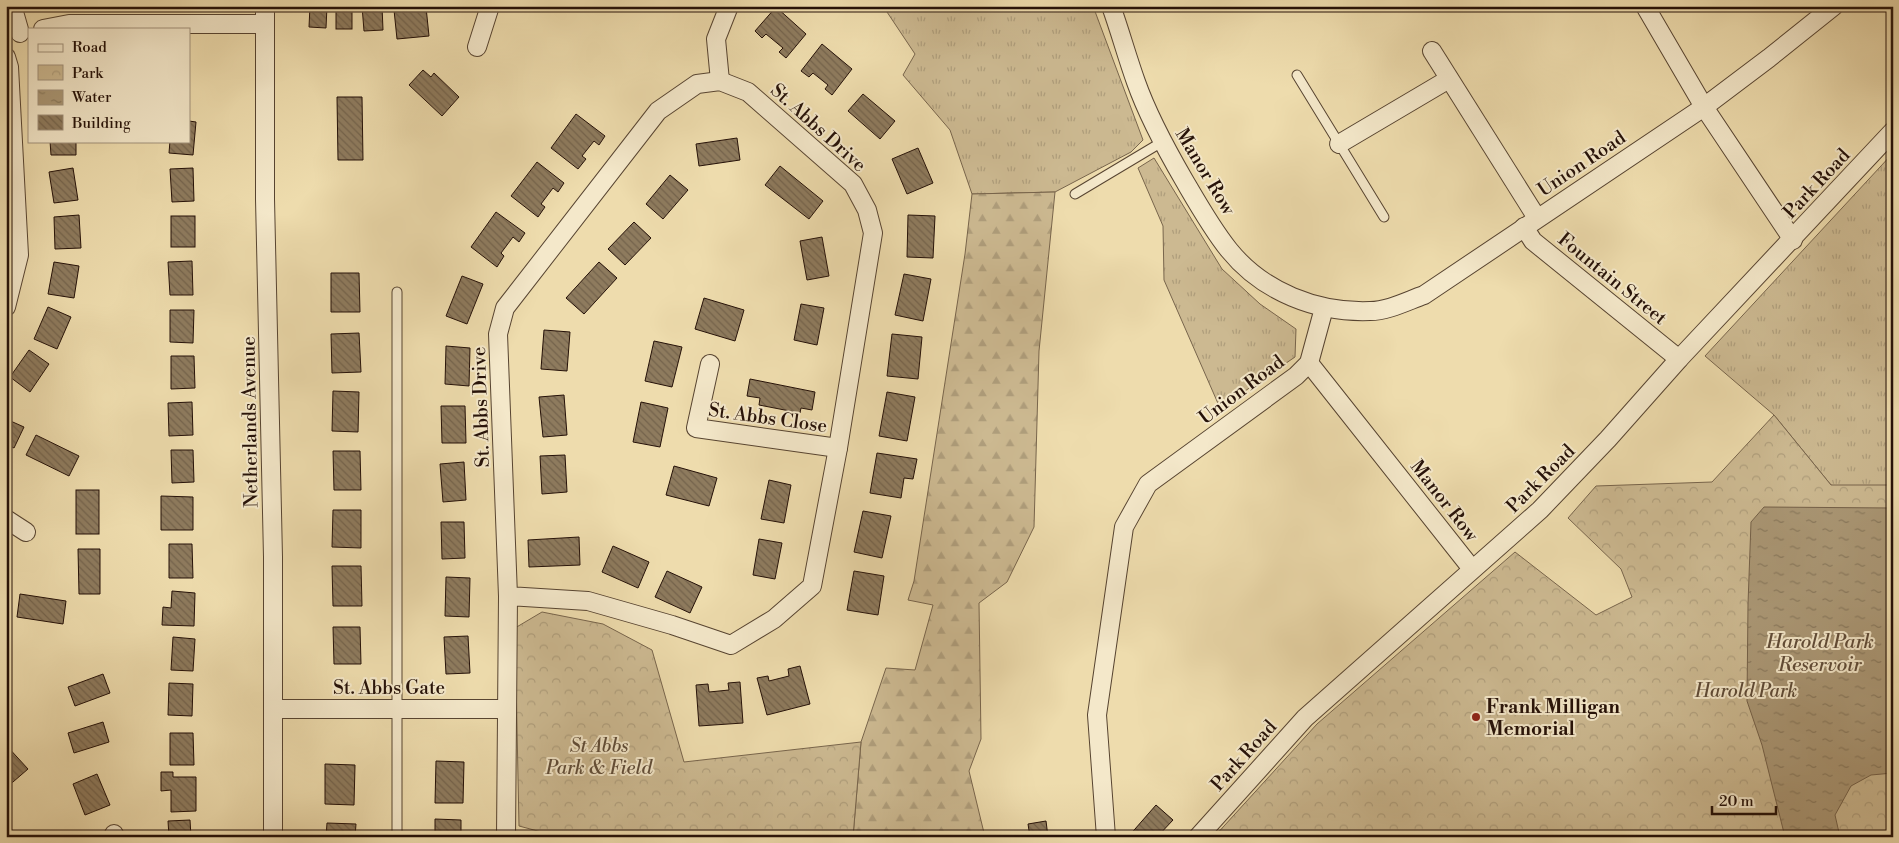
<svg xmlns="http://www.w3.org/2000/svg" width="1899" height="843" viewBox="0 0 1899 843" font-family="'Libre Bodoni',serif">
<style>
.grass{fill:url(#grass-tufts);stroke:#78654c}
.forest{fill:url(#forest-firs);stroke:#78654c}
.park{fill:url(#park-crowns);stroke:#78654c}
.water{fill:url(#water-ripples);stroke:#756149}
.building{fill:url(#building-back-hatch);stroke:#251108}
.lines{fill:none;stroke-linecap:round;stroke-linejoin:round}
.service-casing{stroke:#574431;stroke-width:11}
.minor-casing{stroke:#574431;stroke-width:20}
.service{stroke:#f4e8ca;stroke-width:9}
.minor{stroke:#f4e8ca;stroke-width:18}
.poi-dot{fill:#8f2418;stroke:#f4e8ca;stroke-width:2}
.labels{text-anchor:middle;stroke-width:4;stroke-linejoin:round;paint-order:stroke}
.street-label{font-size:19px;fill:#251108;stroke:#f4e8ca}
.park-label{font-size:19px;font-style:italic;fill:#5f4c38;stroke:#f4e8ca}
.poi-label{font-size:19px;font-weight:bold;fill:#251108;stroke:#f4e8ca;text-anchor:start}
.water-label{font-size:20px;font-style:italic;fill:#614d39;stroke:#f4e8ca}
</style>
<defs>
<pattern id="grass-tufts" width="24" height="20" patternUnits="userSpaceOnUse" patternTransform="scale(1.25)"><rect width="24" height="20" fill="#ccb991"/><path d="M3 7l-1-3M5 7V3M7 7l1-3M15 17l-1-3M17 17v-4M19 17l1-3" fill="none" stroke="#af9e7c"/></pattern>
<pattern id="forest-firs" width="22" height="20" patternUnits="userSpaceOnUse" patternTransform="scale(1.25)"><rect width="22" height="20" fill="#ccb991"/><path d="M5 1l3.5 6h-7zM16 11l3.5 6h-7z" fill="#af9e7c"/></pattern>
<pattern id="park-crowns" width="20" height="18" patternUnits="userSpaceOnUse" patternTransform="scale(1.25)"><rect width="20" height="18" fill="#ccb991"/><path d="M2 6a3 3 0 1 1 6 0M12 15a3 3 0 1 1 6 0" fill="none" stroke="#af9e7c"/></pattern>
<pattern id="water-ripples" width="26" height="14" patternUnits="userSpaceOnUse" patternTransform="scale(1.25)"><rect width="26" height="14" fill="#aa9775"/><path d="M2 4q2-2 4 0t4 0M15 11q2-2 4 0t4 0" fill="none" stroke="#8a7a5e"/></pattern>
<pattern id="building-back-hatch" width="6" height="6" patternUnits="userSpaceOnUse" patternTransform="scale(1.25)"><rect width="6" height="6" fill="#8e7b5e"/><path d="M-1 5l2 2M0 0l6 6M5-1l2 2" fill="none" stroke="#74634c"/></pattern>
</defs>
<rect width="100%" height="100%" fill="#eedcad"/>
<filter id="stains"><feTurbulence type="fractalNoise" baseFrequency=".004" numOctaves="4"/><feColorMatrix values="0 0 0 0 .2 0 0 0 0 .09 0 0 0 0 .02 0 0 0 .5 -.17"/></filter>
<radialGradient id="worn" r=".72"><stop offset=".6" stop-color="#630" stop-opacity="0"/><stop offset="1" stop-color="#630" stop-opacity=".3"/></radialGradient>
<g class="grass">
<polygon points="881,6 1093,6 1143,140 1131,152 1055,192 972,194 950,130 903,75 915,54 887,12"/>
<polygon points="1893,153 1893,505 1831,485 1774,415 1705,356"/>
<polygon points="1154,158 1222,269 1260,304 1296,329 1295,357 1220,408 1164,280 1163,226 1138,168"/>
</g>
<polygon class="forest" points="1055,192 1039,351 1034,527 1007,582 979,603 981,739 969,771 985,837 853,837 861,742 886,668 915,670 933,605 908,600 914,581 965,254 972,194"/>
<g class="park">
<polygon points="1774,415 1831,485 1893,485 1893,837 1214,837 1317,724 1515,552 1596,615 1632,597 1621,569 1568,518 1596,486 1712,482"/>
<polygon points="542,612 603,624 652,650 684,762 861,742 853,837 560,837 519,826 515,628"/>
</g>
<polygon class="water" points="1764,507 1893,508 1893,773 1871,775 1851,786 1835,815 1840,837 1785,837 1762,745 1747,701 1748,604 1751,522"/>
<g class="building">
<polygon points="310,6 327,6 326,28 309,27"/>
<rect x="336" y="6" width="16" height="23"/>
<polygon points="362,6 382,6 383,30 364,31"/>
<polygon points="426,7 429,36 397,39 394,10"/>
<polygon points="776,7 806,34 786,58 779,52 783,48 766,34 762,38 755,31"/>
<polygon points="822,44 852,69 832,95 825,89 828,85 813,73 809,77 801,71"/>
<polygon points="423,70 431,77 434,73 459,97 442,116 409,85"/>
<polygon points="863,94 895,121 880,139 848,111"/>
<polygon points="337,97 362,97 363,160 338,160"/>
<polygon points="576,114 605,136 599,145 594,141 582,156 586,159 578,169 551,148"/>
<polygon points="189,121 196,122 193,155 169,153 170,141 189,141"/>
<polygon points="737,138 740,160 699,166 696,144"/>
<polygon points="50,141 76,141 76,155 51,155"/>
<polygon points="918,148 933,183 907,194 892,159"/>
<polygon points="537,162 564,183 558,192 553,188 541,204 545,207 538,217 511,196"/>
<polygon points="780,166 823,201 809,219 765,185"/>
<polygon points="73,168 78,200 54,203 49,172"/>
<polygon points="193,168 194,201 172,202 170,169"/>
<polygon points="670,175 688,190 663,219 646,204"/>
<polygon points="496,212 525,233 519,242 513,237 501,253 504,256 497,267 471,247"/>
<polygon points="79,215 81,248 55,249 54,217"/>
<polygon points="908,215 935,216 933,258 907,257"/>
<rect x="171" y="216" width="24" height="31"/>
<polygon points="634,222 651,238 625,265 608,249"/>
<polygon points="822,237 829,276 807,280 800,241"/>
<polygon points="192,261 193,295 170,295 168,262"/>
<polygon points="54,262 79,266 74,298 48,294"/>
<polygon points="599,262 617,278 584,314 566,298"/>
<polygon points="331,273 359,273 360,312 331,312"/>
<polygon points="904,274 931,279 923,321 895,315"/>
<polygon points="462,276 483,284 467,324 446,316"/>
<polygon points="704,298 744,310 735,341 695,329"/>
<polygon points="801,304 824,308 817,345 794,340"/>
<polygon points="48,307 71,317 57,349 34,339"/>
<polygon points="170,310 194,310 193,343 170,342"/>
<polygon points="544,330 570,332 567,371 541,369"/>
<polygon points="359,333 361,372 332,373 331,334"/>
<polygon points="892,334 922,337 918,379 887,376"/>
<polygon points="654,341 682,347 672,387 645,381"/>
<polygon points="446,346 470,348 469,386 445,384"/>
<polygon points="29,350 49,364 30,392 10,377"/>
<polygon points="171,356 194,356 195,388 171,389"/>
<polygon points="750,379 815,392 812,410 801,408 800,413 759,405 760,398 747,396"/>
<polygon points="333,391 359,392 358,432 332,431"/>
<polygon points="887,392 915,397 907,441 879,436"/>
<polygon points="564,395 567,435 543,437 539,397"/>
<polygon points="192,402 193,435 169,436 168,403"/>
<polygon points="641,402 668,408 660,447 633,442"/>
<polygon points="441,406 465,406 466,443 442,443"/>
<polygon points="6,419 24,427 14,448 6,444"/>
<polygon points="36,435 79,456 69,476 26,455"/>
<polygon points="171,450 193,450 194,482 172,483"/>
<polygon points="333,451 360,451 361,490 334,490"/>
<polygon points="877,453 917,459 913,479 904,478 901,498 870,493"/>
<polygon points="565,455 567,492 542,494 540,456"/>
<polygon points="464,462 466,500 443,502 440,464"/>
<polygon points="674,466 717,478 709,506 666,495"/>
<polygon points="769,480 791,485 784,523 761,519"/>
<rect x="76" y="490" width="23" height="44"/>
<polygon points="161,496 193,497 193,530 161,530"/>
<polygon points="333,510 361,510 361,548 332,547"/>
<polygon points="863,511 891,516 882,558 854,552"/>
<polygon points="441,522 464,522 465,558 442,559"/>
<polygon points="579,537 580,565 529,567 528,540"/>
<polygon points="759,539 782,543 775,579 753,575"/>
<polygon points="169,544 192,544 193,578 169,578"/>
<polygon points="613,546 649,562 638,588 602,572"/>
<polygon points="78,549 100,549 100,594 79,594"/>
<polygon points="332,566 361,566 362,606 333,606"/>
<polygon points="667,571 702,587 690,613 655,597"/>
<polygon points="854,571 884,576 878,615 847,610"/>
<polygon points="446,577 470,578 469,617 445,616"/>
<polygon points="172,591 195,593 194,626 162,625 163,607 171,608"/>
<polygon points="20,594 66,601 63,624 17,617"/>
<polygon points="333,627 360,627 361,664 334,664"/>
<polygon points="468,636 470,673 446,674 444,637"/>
<polygon points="173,637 195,639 193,671 171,670"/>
<polygon points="800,666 810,704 767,715 757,678 768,676 769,681 789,676 788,669"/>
<polygon points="103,674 110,693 75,706 68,687"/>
<polygon points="740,682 743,723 699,726 696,685 708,684 709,692 729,690 728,683"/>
<polygon points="169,683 193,684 192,716 168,715"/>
<polygon points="103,722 109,742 74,753 68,733"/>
<polygon points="170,733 193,733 194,765 170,765"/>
<polygon points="6,745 28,769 6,788"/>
<polygon points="436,761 464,762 463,803 435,803"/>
<polygon points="325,764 355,765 354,805 325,804"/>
<polygon points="161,772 173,772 173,777 196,777 196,811 171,812 171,790 161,791"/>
<polygon points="97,774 110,805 85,815 73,784"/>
<polygon points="1156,805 1173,820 1157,837 1128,837"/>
<polygon points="435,819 461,820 461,837 435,837"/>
<polygon points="190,820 191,837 169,837 168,821"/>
<polygon points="1046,821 1048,837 1030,837 1028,824"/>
<polygon points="327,823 356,824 355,837 326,837"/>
</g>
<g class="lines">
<g class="service-casing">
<g id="service">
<polyline points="1297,75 1384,217"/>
<polyline points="1075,194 1162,142"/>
<polyline points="6,832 8,837"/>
<polyline points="397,837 397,292"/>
</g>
</g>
<g class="minor-casing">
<g id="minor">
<polyline points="14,6 14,12 20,33"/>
<polyline points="265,6 265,199 273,557 273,837"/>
<path d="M1111 6C1120 31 1127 57 1136 82 1148 116 1166 149 1184 180 1198 204 1212 229 1229 250 1263 292 1317 313 1370 311 1388 311 1407 301 1424 295L1704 107 1769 58 1834 6"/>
<polyline points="1645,6 1704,107 1793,240"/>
<polyline points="43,29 69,24 265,24"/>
<polyline points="477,47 490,6"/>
<polyline points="1432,51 1537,218"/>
<polyline points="6,57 9,67 19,255 6,307"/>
<polyline points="720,81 716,39 729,6"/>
<polyline points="1339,144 1449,79"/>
<polyline points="1524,227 1533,241 1679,359"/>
<polyline points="1309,363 1472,569"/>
<polyline points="710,364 696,428 838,448"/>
<polyline points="6,519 26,532"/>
<polyline points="273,709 506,709"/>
<polyline points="114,834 114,837"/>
<polyline points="506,837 508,596 498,334 505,308 658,111 697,84 720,81 748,92 853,184 867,210 873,233 838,448 812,586 774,619 731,645 672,625 588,601 508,596"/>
<polyline points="1106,837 1097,715 1124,527 1148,484 1296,376 1309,363 1324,308"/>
<polyline points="1198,837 1305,718 1540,510 1608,439 1679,359 1893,131"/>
</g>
</g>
<use href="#service" class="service"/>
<use href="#minor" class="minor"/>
</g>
<circle class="poi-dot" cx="1476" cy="717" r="5"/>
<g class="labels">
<g class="street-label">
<text transform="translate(819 127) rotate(42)" y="7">St. Abbs Drive</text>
<text transform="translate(1581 163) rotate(-34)" y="7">Union Road</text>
<text transform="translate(1206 171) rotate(59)" y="7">Manor Row</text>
<text transform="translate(1816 183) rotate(-47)" y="7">Park Road</text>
<text transform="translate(1613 278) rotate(39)" y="7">Fountain Street</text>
<text transform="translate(1241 389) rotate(-37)" y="7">Union Road</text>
<text transform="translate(480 407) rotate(-92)" y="7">St. Abbs Drive</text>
<text transform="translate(768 417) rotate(8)" y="7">St. Abbs Close</text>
<text transform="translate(249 422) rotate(-91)" y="7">Netherlands Avenue</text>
<text transform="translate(1540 478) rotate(-45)" y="7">Park Road</text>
<text transform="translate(1445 500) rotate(52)" y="7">Manor Row</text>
<text x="389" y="694">St. Abbs Gate</text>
<text transform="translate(1243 755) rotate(-48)" y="7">Park Road</text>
</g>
<g class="park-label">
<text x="1746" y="697">Harold Park</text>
<text x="599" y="752">St Abbs<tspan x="599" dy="22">Park &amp; Field</tspan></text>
</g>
<g class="poi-label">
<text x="1486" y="713">Frank Milligan<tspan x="1486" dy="22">Memorial</tspan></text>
</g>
<g class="water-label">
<text x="1820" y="648">Harold Park<tspan x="1820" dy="23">Reservoir</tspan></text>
</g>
</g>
<rect width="1899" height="843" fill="none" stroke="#eedcad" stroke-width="25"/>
<rect x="8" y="8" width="1884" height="828" fill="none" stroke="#251108" stroke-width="2.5"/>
<rect x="12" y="12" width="1874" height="818" fill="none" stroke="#251108"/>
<rect x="28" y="28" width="162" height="115" fill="#f4e8ca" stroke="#a1927c"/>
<rect x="38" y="44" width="25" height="8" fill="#f4e8ca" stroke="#a1927c"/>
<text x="72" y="52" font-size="15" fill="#251108">Road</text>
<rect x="38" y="65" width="25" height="15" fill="url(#park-crowns)" stroke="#a1927c"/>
<text x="72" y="78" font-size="15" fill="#251108">Park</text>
<rect x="38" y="90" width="25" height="15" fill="url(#water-ripples)" stroke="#a1927c"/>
<text x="72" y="102" font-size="15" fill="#251108">Water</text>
<rect x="38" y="115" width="25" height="15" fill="url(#building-back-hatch)" stroke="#a1927c"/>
<text x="72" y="128" font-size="15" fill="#251108">Building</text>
<path d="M1712 806v8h64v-8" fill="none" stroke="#251108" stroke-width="2.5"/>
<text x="1719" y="806" font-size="15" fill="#251108" stroke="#f4e8ca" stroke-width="4" paint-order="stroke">20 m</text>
<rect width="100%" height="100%" filter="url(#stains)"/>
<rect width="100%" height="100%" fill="url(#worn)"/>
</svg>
